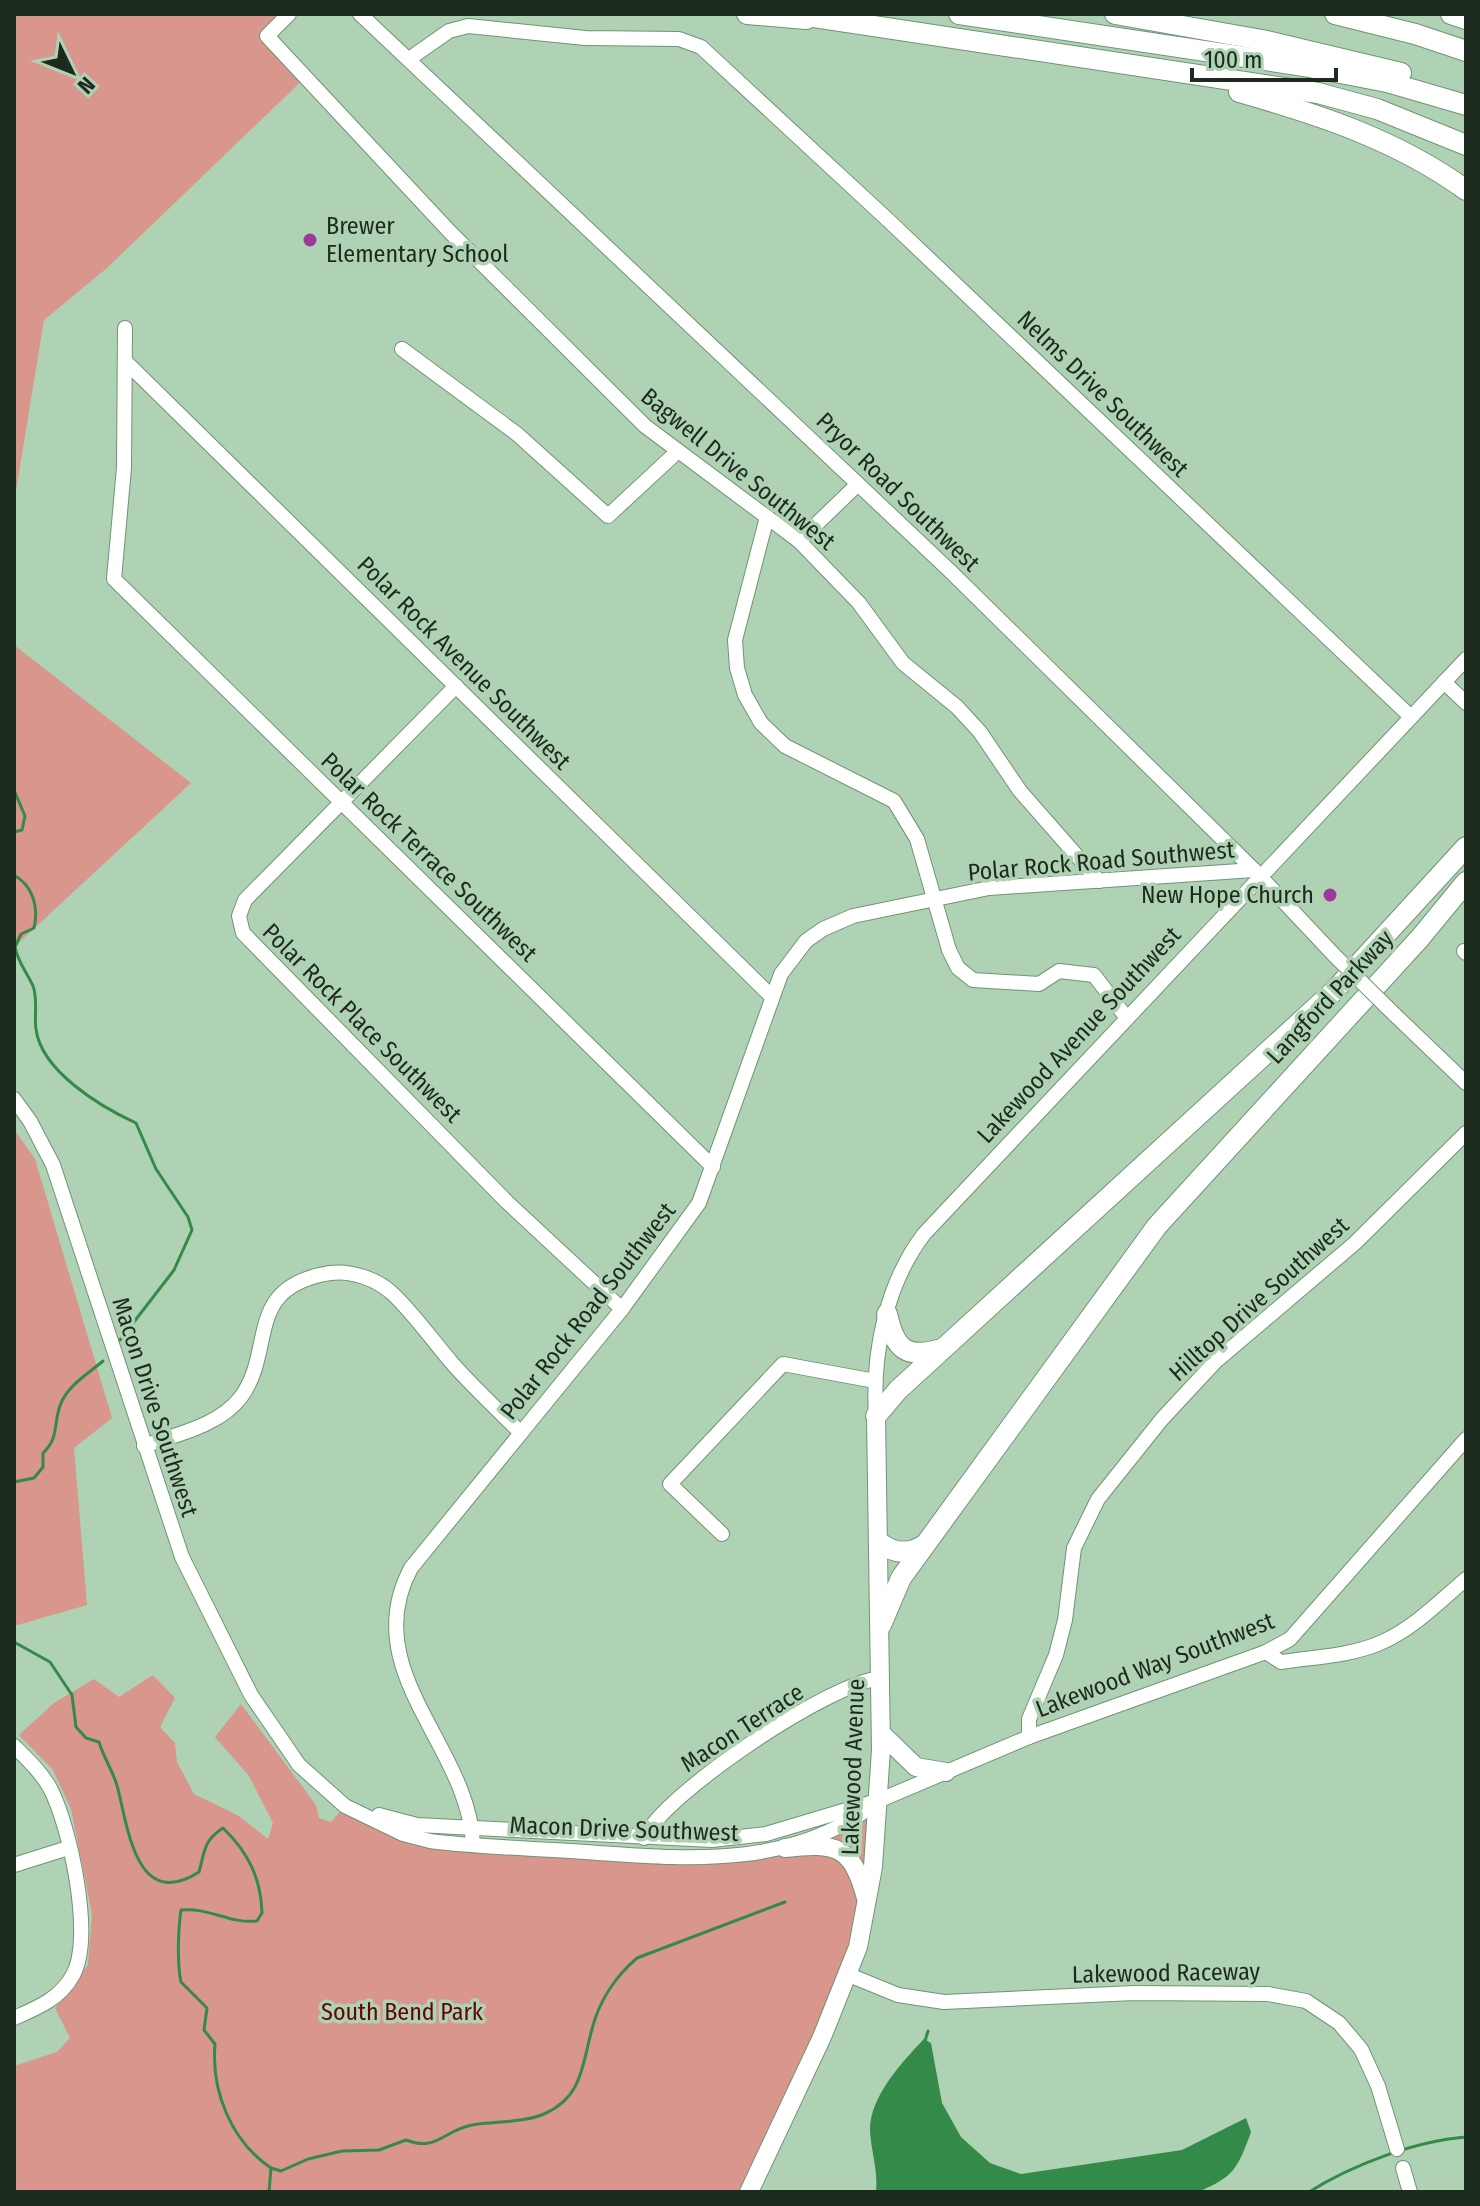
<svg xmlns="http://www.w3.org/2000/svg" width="1480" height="2206" viewBox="0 0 1480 2206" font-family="'Fira Sans Condensed',sans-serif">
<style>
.green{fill:#d8968c}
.water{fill:#348a49}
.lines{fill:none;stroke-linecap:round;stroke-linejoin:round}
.stream{stroke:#348a49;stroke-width:3}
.minor-casing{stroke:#719376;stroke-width:16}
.major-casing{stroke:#719376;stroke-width:20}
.highway-casing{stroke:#719376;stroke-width:22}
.minor{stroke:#fff;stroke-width:14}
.major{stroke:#fff;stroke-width:18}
.highway{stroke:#fff;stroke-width:20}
.minor-bridge-casing{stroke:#719376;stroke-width:16;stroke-linecap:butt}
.minor-bridge{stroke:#fff;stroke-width:14}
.poi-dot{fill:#9e389b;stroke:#afd2b4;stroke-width:3}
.labels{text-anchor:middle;stroke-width:7;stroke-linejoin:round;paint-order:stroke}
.poi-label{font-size:24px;fill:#1d2b1f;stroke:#afd2b4;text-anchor:start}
.street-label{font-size:24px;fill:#1d2b1f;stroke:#afd2b4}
.park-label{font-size:24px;fill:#640504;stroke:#afd2b4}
</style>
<rect width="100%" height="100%" fill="#afd2b4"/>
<g class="green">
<polygon points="14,14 285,14 267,40 311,72 107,268 44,320 14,503"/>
<polygon points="14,645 191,783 14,947"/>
<polygon points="14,1129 35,1159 112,1418 74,1448 87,1605 14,1626"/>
<polygon points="153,1675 175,1698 160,1727 175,1743 177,1762 194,1794 239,1816 268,1839 273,1823 249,1776 215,1737 241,1704 316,1805 319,1818 331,1822 345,1806 473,1845 761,1854 880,1800 849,1975 754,2192 14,2192 14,2066 57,2052 70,2038 55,2008 88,1965 92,1914 71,1809 53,1770 19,1735 54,1703 94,1679 119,1697"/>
</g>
<path class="water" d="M924 2039 931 2043 942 2103 961 2137 990 2163 1021 2174 1182 2150 1246 2118 1251 2132C1238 2168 1234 2177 1198 2192H876C878 2168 871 2152 870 2130 870 2096 903 2061 924 2039Z"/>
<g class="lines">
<g class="stream">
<polyline points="14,646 14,658"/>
<polyline points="14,790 25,816 22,830 14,832"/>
<path d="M14 875C33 886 39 907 34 928L21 934 15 947C18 963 27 972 33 986 38 998 34 1016 36 1029 41 1071 101 1107 136 1123L156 1169 188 1217 192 1230 174 1270 120 1340"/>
<path d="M14 1482 34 1478 43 1467V1453C61 1436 52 1421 62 1401 70 1384 89 1373 103 1361"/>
<path d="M14 1642 50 1662 72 1695 76 1727 86 1738 99 1742C104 1759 114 1772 118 1789 128 1829 137 1912 199 1872 205 1851 203 1841 223 1828 248 1852 261 1878 262 1913L257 1921C230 1924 208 1907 181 1910 178 1931 177 1963 181 1982L207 2008 204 2030 215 2044C211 2091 231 2141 271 2168L281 2171 308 2159 342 2151 379 2150 406 2140C437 2152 442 2131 472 2125 494 2121 523 2123 544 2114 583 2097 582 2065 592 2029 599 2001 616 1976 637 1958L785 1902"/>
<polyline points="925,2041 928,2031"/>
<polyline points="269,2192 271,2168"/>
<path d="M1309 2192C1352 2165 1415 2141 1466 2137"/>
</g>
<g class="minor-casing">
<g id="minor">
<polyline points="289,14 267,36 449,231 645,426 799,541 859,603 903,663 957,707 980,732 1020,791 1099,881"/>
<polyline points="360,14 949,570 1254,870 1335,956"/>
<polyline points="409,59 449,31 468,26 585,38 679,39 701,47 888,220 1411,717"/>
<polyline points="125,328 124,468 114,579 713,1167"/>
<polyline points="402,349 517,434 608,516 678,451"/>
<polyline points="125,361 772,997"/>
<polyline points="767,517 735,640 737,668 745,695 761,723 785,746 894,801 917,839 949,950 958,968 973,980 1039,984 1059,971 1094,975 1126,1017"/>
<polyline points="799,541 858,484"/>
<polyline points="1444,682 1466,703"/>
<polyline points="456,686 245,900 239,916 243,933 507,1202 622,1309"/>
<polyline points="1464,951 1466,953"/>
<polyline points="1394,1014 1466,1083"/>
<path d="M14 1099 30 1121 53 1165 182 1557 251 1695 299 1765 345 1806 403 1834 430 1841C477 1847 524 1848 570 1851 680 1858 789 1873 880 1800"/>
<path d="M876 1416C872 1353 886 1284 924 1234L1466 659"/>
<path d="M144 1446C177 1434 219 1426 241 1397 276 1349 243 1287 330 1273 351 1270 377 1279 393 1294 414 1314 433 1341 452 1363 474 1388 498 1410 521 1433"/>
<polyline points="722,1534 670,1484 783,1364 875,1381"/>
<path d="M1266 1652 1281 1662C1313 1657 1350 1656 1380 1643 1413 1629 1439 1602 1466 1579"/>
<polyline points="1029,1737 1029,1719 1056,1655 1065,1620 1074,1548 1098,1499 1162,1419 1215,1362 1355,1243 1466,1133"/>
<path d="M14 1746C27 1759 41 1772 50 1788 70 1826 94 1937 73 1975 60 1999 37 2008 14 2018"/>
<polyline points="379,1815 417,1825 712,1840 766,1834 880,1800 1029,1737 1266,1652 1290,1639 1466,1439"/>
<path d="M644 1838C665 1793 831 1682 881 1678"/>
<path d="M473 1845C470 1747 356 1671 411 1568L622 1309 699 1203 781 974 806 941 823 929 853 916 989 888 1254 870"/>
<polyline points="14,1865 68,1848"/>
<polyline points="849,1975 898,1995 944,2002 1134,1993 1268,1994 1306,2001 1339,2023 1361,2049 1378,2086 1397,2149"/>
<polyline points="1403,2168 1410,2192"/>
</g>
</g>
<g class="major-casing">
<g id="major">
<polyline points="881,1733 916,1767 946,1772"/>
<path d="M785 1848C837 1842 852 1846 866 1898"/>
<polyline points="749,2192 822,2037 858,1947 873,1867 881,1750 876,1416"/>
</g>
</g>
<g class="highway-casing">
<g id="highway">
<polyline points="747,14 806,19"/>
<polyline points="794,14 1318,93 1377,109 1466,145"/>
<polyline points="959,14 1304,66 1387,82 1466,105"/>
<polyline points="1115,14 1262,40 1401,73"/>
<polyline points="1335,14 1415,34 1466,51"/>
<polyline points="1451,14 1466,19"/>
<path d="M1239 92C1320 115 1397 140 1466 190"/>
<path d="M887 1314C895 1350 906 1359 942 1349"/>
<polyline points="876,1416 898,1390 1335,990 1466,847"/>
<path d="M879 1542C894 1554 909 1555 924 1545"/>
<polyline points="881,1625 901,1578 1157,1226 1420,938 1466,882"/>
</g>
</g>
<use href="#minor" class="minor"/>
<use href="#major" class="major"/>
<use href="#highway" class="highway"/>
<g class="minor-bridge-casing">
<polyline id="minor-bridge" points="1335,956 1394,1014"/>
</g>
<use href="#minor-bridge" class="minor-bridge"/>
</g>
<g class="poi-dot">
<circle cx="310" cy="240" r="8"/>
<circle cx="1330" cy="895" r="8"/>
</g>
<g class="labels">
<g class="poi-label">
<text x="326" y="234">Brewer<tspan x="326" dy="28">Elementary School</tspan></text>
<text x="1314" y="903" text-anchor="end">New Hope Church</text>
</g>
<g class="street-label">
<text transform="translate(1103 394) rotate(44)" y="8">Nelms Drive Southwest</text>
<text transform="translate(738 469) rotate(39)" y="8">Bagwell Drive Southwest</text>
<text transform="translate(898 492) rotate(44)" y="8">Pryor Road Southwest</text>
<text transform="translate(464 663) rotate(45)" y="8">Polar Rock Avenue Southwest</text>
<text transform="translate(429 857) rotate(44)" y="8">Polar Rock Terrace Southwest</text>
<text transform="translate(1101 861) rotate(-5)" y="8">Polar Rock Road Southwest</text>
<text transform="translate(1330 997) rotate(-47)" y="8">Langford Parkway</text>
<text transform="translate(362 1023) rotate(45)" y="8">Polar Rock Place Southwest</text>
<text transform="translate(1079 1035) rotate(-47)" y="8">Lakewood Avenue Southwest</text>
<text transform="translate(1259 1299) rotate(-42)" y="8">Hilltop Drive Southwest</text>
<text transform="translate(588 1311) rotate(-52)" y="8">Polar Rock Road Southwest</text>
<text transform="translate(155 1407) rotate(72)" y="8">Macon Drive Southwest</text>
<text transform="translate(1155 1665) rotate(-21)" y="8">Lakewood Way Southwest</text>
<text transform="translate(742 1728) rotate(-33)" y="8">Macon Terrace</text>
<text transform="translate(853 1767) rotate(-88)" y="8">Lakewood Avenue</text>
<text transform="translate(624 1829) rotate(2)" y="8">Macon Drive Southwest</text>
<text transform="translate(1166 1973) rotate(-1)" y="8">Lakewood Raceway</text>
</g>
<g class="park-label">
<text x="402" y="2020">South Bend Park</text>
</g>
</g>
<rect width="1480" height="2206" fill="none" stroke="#1d2b1f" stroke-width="32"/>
<g transform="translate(72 72) rotate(133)" stroke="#afd2b4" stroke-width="6" paint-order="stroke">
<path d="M0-6L14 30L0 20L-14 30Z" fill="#1d2b1f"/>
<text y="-12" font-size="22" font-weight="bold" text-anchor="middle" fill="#1d2b1f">N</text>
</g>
<path d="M1192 68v12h144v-12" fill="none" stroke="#1d2b1f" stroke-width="4"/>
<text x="1204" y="68" font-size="24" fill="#1d2b1f" stroke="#afd2b4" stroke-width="6" paint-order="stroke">100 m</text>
</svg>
